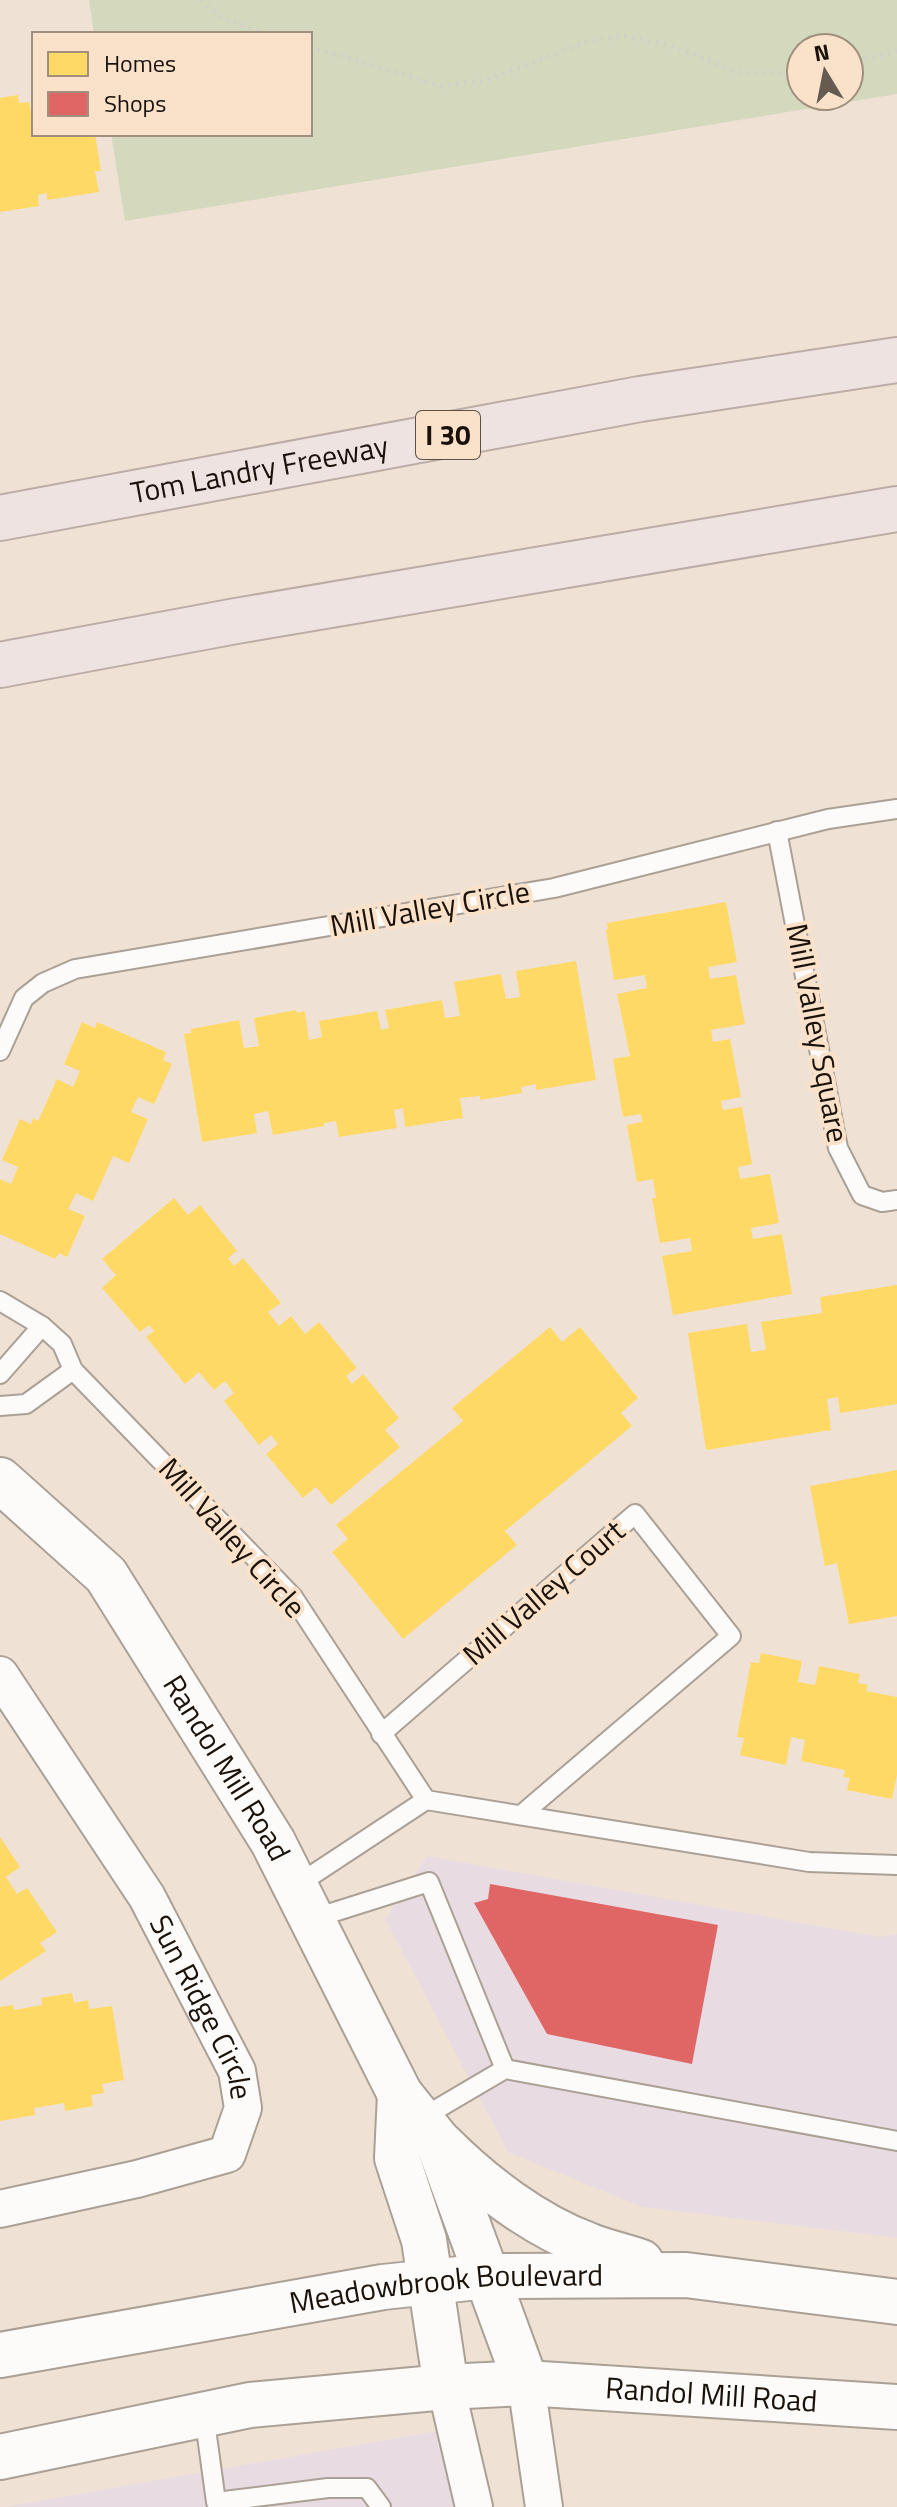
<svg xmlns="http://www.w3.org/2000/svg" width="897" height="2507" viewBox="0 0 897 2507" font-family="'Titillium Web',sans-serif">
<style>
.commercial{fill:#e8dce2}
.green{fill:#d4d9be;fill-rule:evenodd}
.homes{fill:#ffd966}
.shops{fill:#e06666}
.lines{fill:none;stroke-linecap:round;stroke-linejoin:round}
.lane-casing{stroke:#aaa096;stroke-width:22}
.street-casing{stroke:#aaa096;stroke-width:40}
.secondary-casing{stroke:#aaa096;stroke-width:48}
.highway-casing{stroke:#bcaca6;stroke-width:48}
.path{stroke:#d3cfcb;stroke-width:5;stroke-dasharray:2 6;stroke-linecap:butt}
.lane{stroke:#fdfbf9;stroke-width:18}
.street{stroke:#fdfbf9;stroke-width:36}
.secondary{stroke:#fdfbf9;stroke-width:44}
.highway{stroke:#eee3e1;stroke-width:44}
.labels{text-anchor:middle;stroke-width:8;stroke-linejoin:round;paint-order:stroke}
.shield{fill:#fae2ca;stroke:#5d5044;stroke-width:2}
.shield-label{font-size:28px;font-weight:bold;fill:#1a120a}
.street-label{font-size:30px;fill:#1a120a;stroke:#fae2ca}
</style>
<rect width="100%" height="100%" fill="#efe2d5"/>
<g class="commercial">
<polygon points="427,1856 880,1937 897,1934 897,2238 642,2207 508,2152 385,1919"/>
<polygon points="437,2431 457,2507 5,2507"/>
</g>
<path class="green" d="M89 0H897V94L125 221 111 134H310V34H94ZM801 48H849V96H801Z"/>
<g class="homes">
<polygon points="18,95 19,103 29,102 31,113 34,112 34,134 95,134 101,171 95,171 99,192 47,200 47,193 38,195 39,206 0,212 0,98"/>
<polygon points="726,902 737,962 708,967 710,979 736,975 745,1024 711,1030 713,1042 730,1039 741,1097 721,1101 723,1110 742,1107 752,1164 738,1167 740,1179 770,1174 779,1223 751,1228 753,1239 782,1234 792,1294 673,1315 662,1256 692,1251 690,1238 660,1243 652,1198 656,1198 653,1179 637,1182 627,1125 642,1122 641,1114 623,1117 613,1059 630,1056 617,994 647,988 645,975 614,980 606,930 608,929 607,923"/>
<polygon points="576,961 596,1080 536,1090 536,1084 521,1087 522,1093 480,1100 480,1096 460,1098 463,1118 405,1127 403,1108 394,1110 397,1128 339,1137 336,1121 324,1123 324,1126 273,1135 268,1111 254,1114 257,1133 202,1142 184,1034 191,1033 191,1029 239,1020 244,1048 259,1046 254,1018 296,1010 297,1013 305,1011 309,1040 322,1037 319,1021 377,1011 381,1030 389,1028 385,1010 442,1000 445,1018 460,1016 454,982 501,974 506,999 520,997 516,971"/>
<polygon points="82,1022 95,1028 97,1022 166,1052 163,1060 172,1064 154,1104 138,1097 131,1112 148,1119 129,1163 113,1156 93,1201 76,1193 68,1209 85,1216 67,1257 59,1253 55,1259 0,1234 0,1179 11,1184 18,1167 2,1160 20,1119 31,1124 33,1118 38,1121 57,1079 73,1087 80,1071 64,1064"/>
<polygon points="174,1198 188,1215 200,1205 237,1251 228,1258 234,1266 243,1258 281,1303 268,1312 279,1326 291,1316 305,1334 319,1322 357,1368 346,1376 352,1384 363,1374 399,1418 385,1430 400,1447 331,1505 316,1487 303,1498 266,1454 278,1444 271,1435 259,1445 224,1401 234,1393 225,1381 214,1390 199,1372 185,1384 146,1337 154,1331 149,1325 140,1332 102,1288 116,1275 102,1259"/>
<polygon points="897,1285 897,1404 840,1413 838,1397 827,1399 831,1430 706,1450 688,1333 747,1324 751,1352 766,1350 761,1322 822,1313 820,1297"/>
<polygon points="550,1327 562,1342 580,1327 638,1398 621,1413 632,1426 505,1531 517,1545 403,1639 332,1552 348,1539 336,1525 463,1421 452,1408"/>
<polygon points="897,1470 897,1616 849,1624 837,1563 825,1566 810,1486"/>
<polygon points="761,1653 802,1661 798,1682 815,1685 819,1666 860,1674 858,1683 868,1685 866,1691 897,1697 897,1775 892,1799 847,1790 850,1778 843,1777 845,1770 801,1761 805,1740 791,1737 786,1765 740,1755 744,1738 737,1737 751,1662 759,1663"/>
<polygon points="0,1837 20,1867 6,1877 17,1894 27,1888 57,1932 40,1943 46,1951 0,1981"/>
<polygon points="72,1993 74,2003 88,2000 89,2009 112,2006 124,2080 102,2084 104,2093 91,2095 93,2106 65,2111 64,2103 34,2108 35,2115 0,2121 0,2007 13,2005 14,2010 42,2005 41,1998"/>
</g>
<polygon class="shops" points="490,1884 718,1925 692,2064 547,2034 474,1903 488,1899"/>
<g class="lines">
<g class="lane-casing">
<g id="lane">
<polyline points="777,831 838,1148 862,1195 882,1202 897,1200"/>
<polyline points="0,1051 24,998 43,983 75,969 554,888 828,819 897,809"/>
<polyline points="0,1301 42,1326 62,1344 73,1370 293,1597 426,1800"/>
<polyline points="0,1374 42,1326"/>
<polyline points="0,1406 26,1404 73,1370"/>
<polyline points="381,1734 635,1514 731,1636 521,1815"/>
<polyline points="294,1887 426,1800 809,1862 897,1865"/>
<polyline points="312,1919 429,1882 505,2069"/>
<polyline points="420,2119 505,2069 897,2141"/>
<polyline points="204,2414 216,2502 328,2488 367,2488 381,2507"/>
</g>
</g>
<g class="street-casing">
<g id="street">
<path id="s1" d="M0 1675 147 1897 237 2071 243 2108 227 2154 137 2179 0 2209"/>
<polyline points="526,2383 544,2507"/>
<polyline points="446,2387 474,2507"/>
</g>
</g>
<g class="secondary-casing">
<g id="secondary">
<path id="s2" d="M0 1480 106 1575 273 1842 400 2094 437 2140 526 2383"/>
<polyline points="400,2094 397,2158 424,2240 446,2387"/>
<path d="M441 2144C482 2185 534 2225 588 2245 605 2252 624 2256 641 2262"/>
<path id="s3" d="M0 2355 383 2287 488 2276 686 2275 897 2302"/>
<path id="s4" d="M0 2457 250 2405 446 2387 526 2383 897 2407"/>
</g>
</g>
<g class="highway-casing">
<g id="highway">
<path id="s5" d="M0 518 640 399 897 360"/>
<polyline points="0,665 236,621 897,509"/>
</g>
</g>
<g class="path">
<polyline points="201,0 221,17 267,34"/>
<polyline points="310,47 442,86 486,80 589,41 624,36 669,45 737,72 801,74"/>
<polyline points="849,63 897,51"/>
</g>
<use href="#lane" class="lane"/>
<use href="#street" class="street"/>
<use href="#secondary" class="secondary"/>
<use href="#highway" class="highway"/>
</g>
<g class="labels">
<rect class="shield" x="416" y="411" width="64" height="48" rx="6"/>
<g class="shield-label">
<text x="448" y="445">I 30</text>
</g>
<g class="street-label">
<text dy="10" stroke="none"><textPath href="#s5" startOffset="264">Tom Landry Freeway</textPath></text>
<text transform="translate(430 909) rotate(-10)" y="10">Mill Valley Circle</text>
<text transform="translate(817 1033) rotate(79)" y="10">Mill Valley Square</text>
<text transform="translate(232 1538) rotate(48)" y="10">Mill Valley Circle</text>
<text transform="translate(544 1593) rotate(-41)" y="10">Mill Valley Court</text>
<text dy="10" stroke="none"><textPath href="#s2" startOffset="370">Randol Mill Road</textPath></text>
<text dy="10" stroke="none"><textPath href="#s1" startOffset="390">Sun Ridge Circle</textPath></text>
<text dy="10" stroke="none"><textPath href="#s3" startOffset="452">Meadowbrook Boulevard</textPath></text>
<text dy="10" stroke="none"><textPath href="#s4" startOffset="718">Randol Mill Road</textPath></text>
</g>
</g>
<rect x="32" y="32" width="280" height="104" fill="#fae2ca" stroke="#a08f7d" stroke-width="2"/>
<rect x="48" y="52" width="40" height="24" fill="#ffd966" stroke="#a08f7d" stroke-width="2"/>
<text x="104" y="72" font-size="24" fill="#1a120a">Homes</text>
<rect x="48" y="92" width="40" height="24" fill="#e06666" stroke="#a08f7d" stroke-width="2"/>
<text x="104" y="112" font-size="24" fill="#1a120a">Shops</text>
<g transform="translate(825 72) rotate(350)"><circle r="38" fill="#fae2ca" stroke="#a08f7d" stroke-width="2"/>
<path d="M0-6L14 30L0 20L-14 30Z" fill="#655b51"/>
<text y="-12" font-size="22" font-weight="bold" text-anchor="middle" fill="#1a120a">N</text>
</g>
</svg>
